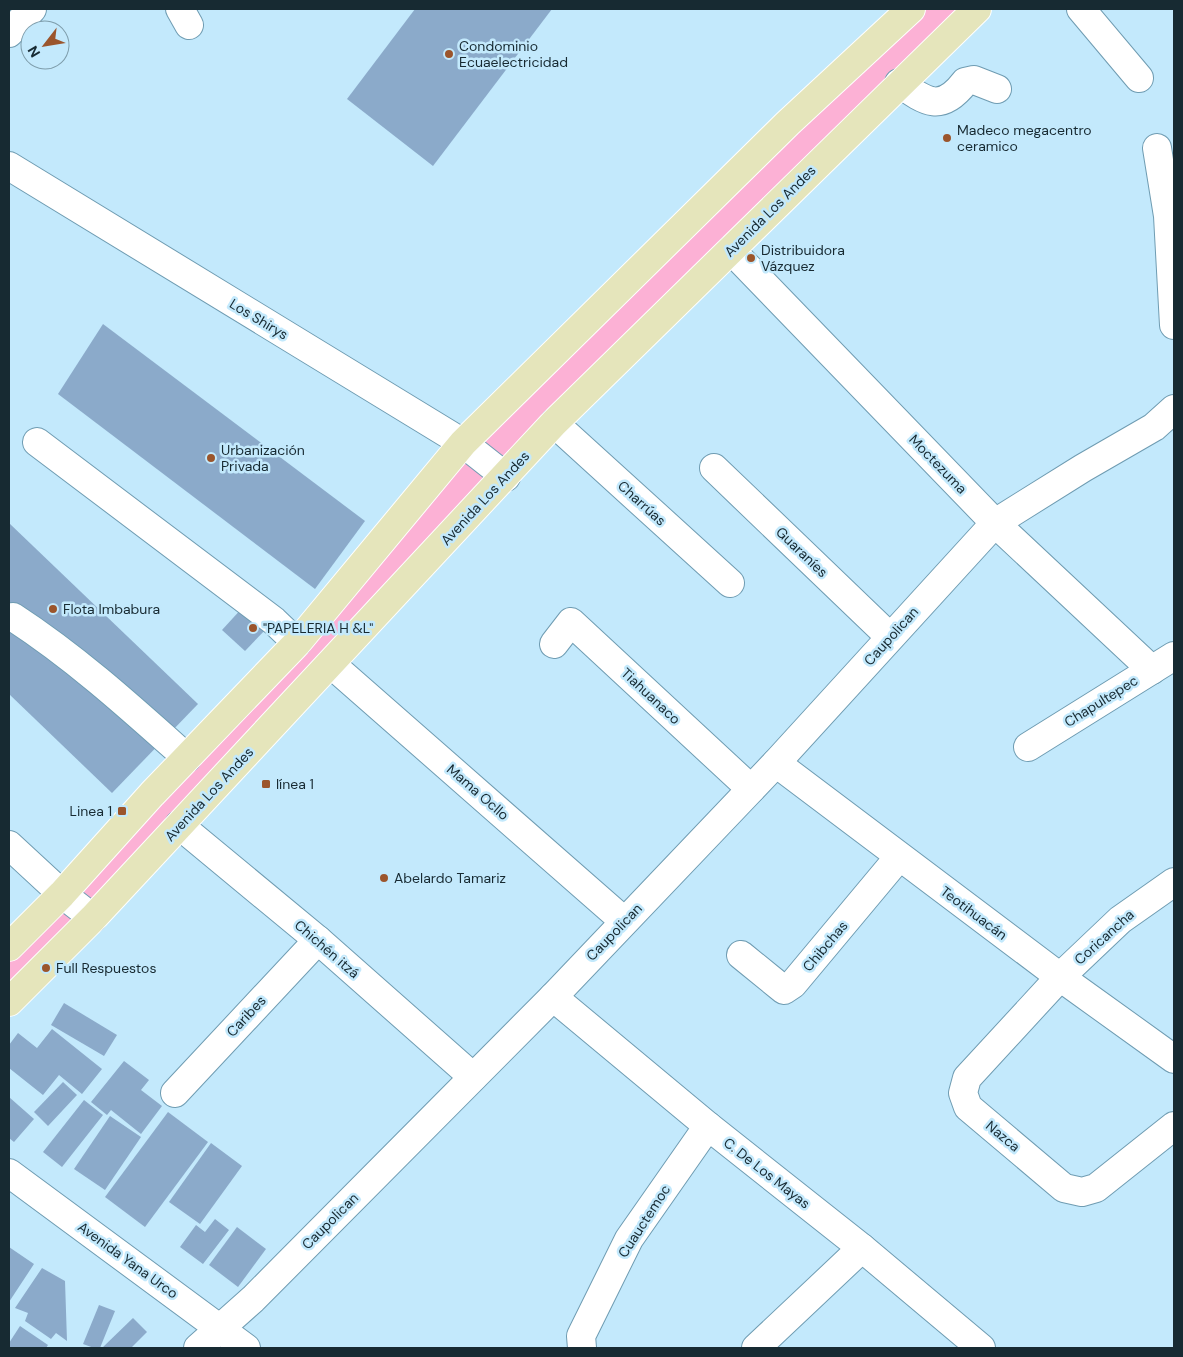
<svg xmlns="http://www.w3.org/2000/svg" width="1183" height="1357" viewBox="0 0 1183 1357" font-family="'DM Sans',sans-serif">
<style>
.green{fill:#fcb1d5}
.building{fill:#8baaca}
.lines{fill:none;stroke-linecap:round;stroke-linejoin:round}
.minor-casing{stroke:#6f9cb2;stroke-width:30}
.major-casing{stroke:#fff;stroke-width:30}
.minor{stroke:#fff;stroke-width:28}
.major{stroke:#e5e5bb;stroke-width:28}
.poi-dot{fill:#9b552c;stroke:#c3e9fc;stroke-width:2}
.labels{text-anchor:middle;stroke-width:5;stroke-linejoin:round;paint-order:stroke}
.poi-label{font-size:14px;fill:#172a32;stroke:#c3e9fc;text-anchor:start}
.street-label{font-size:14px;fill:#172a32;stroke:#c3e9fc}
</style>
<rect width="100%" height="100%" fill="#c3e9fc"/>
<polygon class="green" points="911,9 986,9 731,250 9,1002 9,947 463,443"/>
<g class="building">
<polygon points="415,9 552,9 433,166 347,99"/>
<polygon points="103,324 365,521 315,589 58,394"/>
<polygon points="9,523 198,704 112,793 9,694"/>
<polygon points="244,606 267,628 245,651 222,630"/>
<polygon points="64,1003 117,1035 104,1056 51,1025"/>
<polygon points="52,1029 102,1069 82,1094 59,1075 43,1095 9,1068 9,1045 18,1033 37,1048"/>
<polygon points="124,1061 149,1080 141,1090 162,1106 141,1134 111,1110 107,1115 91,1102"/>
<polygon points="63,1082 77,1095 48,1126 34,1112"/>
<polygon points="9,1097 34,1119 14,1142 9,1138"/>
<polygon points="84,1100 103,1115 62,1167 43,1152"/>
<polygon points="168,1112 208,1142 145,1227 105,1197"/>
<polygon points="110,1116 141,1137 105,1190 74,1169"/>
<polygon points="211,1143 242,1166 200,1224 169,1202"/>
<polygon points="215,1219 229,1230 203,1264 180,1247 196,1225 205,1232"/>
<polygon points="237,1227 266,1249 238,1287 209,1265"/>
<polygon points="9,1247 34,1264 9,1302"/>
<polygon points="42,1268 65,1281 67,1341 56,1333 51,1339 25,1321 28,1313 15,1308"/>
<polygon points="99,1305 115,1311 100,1348 94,1348 83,1344"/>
<polygon points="133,1318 147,1332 131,1348 102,1348"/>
<polygon points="20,1326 48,1345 46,1348 9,1348 9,1343"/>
</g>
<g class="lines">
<g class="minor-casing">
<g id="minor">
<polyline points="180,9 189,25"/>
<polyline points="1081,9 1139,78"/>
<polyline points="9,33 32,9"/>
<path d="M899 83C926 102 941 113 965 82L974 80 997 89"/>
<polyline points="1157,148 1168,216 1174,325"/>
<polyline points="9,166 463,443 506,477"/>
<polyline points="731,250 995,523 1152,670"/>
<polyline points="554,423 730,583"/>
<polyline points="37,442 274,621 297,643"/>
<polyline points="714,468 890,637"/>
<path d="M13 617C76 658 131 708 187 758"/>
<polyline points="554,644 571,622 751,789"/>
<polyline points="331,664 624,921"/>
<polyline points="1028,747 1174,656"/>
<polyline points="776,763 1060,977 1174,1059"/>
<polyline points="179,825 318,940 473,1077"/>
<polyline points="9,845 62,894 93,918"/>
<polyline points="1174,882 1120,920 1060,977 967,1078 963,1093 968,1107 1064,1188 1082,1192 1096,1188 1174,1126"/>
<polyline points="741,955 784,990 793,984 899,857"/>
<polyline points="553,997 708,1126 862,1248 981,1348"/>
<polyline points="175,1093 318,940"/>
<polyline points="9,1173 246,1348"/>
<polyline points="198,1348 253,1299 553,997 776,763 995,523 1083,468 1154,427 1174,409"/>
<polyline points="582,1348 581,1336 629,1239 708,1126"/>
<polyline points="756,1348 862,1248"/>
</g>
</g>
<g class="major-casing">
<g id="major">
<polyline points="9,947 62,894 152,794 297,643 463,443 788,123 911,9"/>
<polyline points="9,1002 93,918 554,423 977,9"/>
</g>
</g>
<use href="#minor" class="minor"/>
<use href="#major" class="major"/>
</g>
<g class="poi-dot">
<circle cx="449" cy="54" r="5"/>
<circle cx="947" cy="138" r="5"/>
<circle cx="751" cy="258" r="5"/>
<circle cx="211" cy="458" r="5"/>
<circle cx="53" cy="609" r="5"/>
<circle cx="253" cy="628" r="5"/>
<rect x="261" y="779" width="10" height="10" rx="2.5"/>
<rect x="117" y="806" width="10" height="10" rx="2.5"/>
<circle cx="384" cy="878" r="5"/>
<circle cx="46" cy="968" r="5"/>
</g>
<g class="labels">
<g class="poi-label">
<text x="459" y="51">Condominio<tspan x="459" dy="16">Ecuaelectricidad</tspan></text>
<text x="957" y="135">Madeco megacentro<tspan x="957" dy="16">ceramico</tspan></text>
<text x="761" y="255">Distribuidora<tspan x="761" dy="16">Vázquez</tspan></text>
<text x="221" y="455">Urbanización<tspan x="221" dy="16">Privada</tspan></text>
<text x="63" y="614">Flota Imbabura</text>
<text x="263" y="633">"PAPELERIA H &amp;L"</text>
<text x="276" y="789">línea 1</text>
<text x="112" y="816" text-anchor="end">Linea 1</text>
<text x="394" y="883">Abelardo Tamariz</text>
<text x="56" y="973">Full Respuestos</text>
</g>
<g class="street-label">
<text transform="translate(770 211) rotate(-45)" y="5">Avenida Los Andes</text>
<text transform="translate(259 319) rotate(31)" y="5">Los Shirys</text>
<text transform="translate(938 464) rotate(46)" y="5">Moctezuma</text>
<text transform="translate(485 498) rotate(-47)" y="5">Avenida Los Andes</text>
<text transform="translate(642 503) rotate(42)" y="5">Charrúas</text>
<text transform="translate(802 552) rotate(44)" y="5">Guaraníes</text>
<text transform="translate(891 636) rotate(-48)" y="5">Caupolican</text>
<text transform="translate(651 696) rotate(43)" y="5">Tiahuanaco</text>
<text transform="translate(1101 701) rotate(-32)" y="5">Chapultepec</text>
<text transform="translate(478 792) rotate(41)" y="5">Mama Ocllo</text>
<text transform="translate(209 794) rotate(-47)" y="5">Avenida Los Andes</text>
<text transform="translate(974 913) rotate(37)" y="5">Teotihuacán</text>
<text transform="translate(614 932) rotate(-46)" y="5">Caupolican</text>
<text transform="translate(1104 937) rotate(-42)" y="5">Coricancha</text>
<text transform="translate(825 946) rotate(-50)" y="5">Chibchas</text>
<text transform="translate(327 949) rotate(41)" y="5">Chichén itzá</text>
<text transform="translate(246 1016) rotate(-47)" y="5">Caribes</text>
<text transform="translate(1003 1136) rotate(40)" y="5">Nazca</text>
<text transform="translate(767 1173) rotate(38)" y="5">C. De Los Mayas</text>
<text transform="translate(330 1221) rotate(-45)" y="5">Caupolican</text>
<text transform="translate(644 1221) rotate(-57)" y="5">Cuauctemoc</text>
<text transform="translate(128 1260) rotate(36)" y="5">Avenida Yana Urco</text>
</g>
</g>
<rect width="1183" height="1357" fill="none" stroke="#172a32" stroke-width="20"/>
<g transform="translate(45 45) rotate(239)"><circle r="24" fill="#c3e9fc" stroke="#7e9dab"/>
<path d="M0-4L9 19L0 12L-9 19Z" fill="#9b552c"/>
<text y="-8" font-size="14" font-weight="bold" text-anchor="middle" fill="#172a32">N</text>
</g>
</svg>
